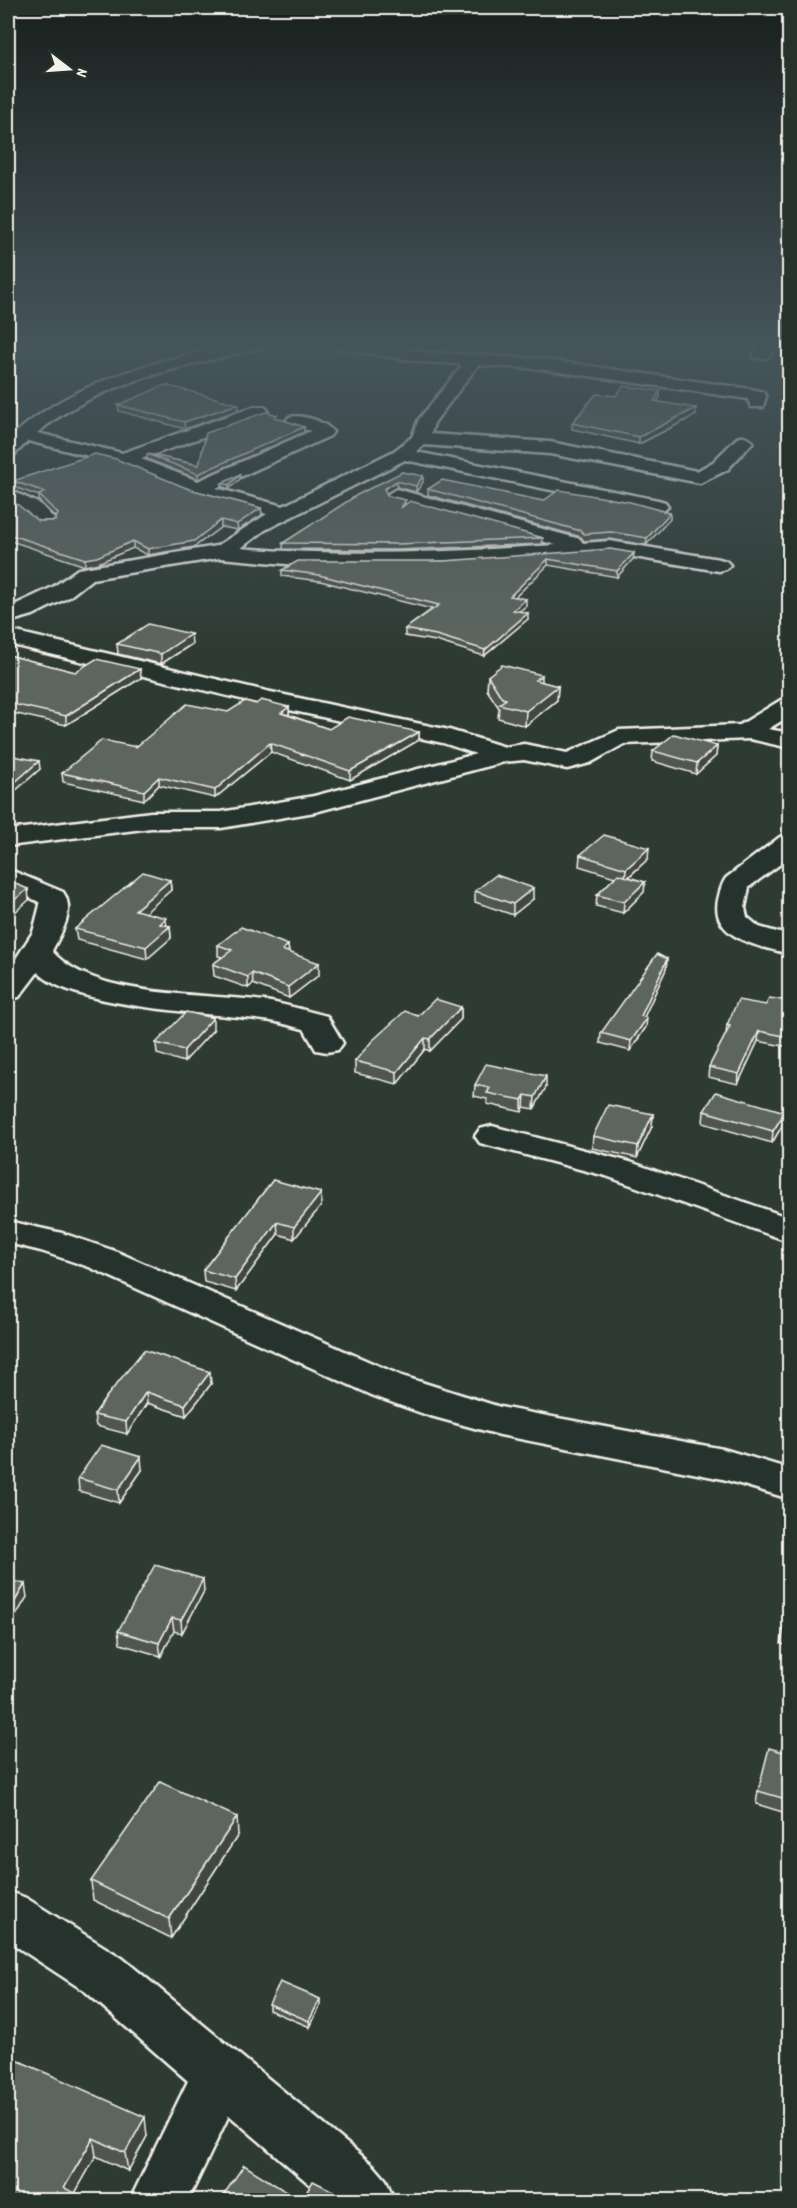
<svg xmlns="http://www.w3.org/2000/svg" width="797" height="2208" viewBox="0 0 797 2208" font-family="Dekko,sans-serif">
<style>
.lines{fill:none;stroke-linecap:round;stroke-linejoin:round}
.stream{stroke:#a4a8a0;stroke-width:4.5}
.minor-casing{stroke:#f4f1e8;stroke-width:5}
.minor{fill:#26332d;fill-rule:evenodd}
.wall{fill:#4f5751;stroke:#f4f1e8;stroke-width:1.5}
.shaded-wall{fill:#404742;stroke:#f4f1e8;stroke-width:1.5}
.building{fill:#5c655e;stroke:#f4f1e8;stroke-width:1.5}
</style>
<rect width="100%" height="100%" fill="#2e3b34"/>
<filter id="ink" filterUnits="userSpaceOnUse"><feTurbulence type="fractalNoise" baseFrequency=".0167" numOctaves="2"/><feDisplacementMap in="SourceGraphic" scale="12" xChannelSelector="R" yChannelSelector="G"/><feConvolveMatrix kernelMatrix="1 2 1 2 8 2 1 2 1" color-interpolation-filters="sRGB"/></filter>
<g filter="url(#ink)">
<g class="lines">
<polyline class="stream" points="8,349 38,346 48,342"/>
<g class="minor-casing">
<g id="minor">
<path d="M243 342H274L272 345C191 366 103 378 37 433L122 453 253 407H265L268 411 265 415 141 459 198 481 311 431 289 425 286 421 289 417C302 414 325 421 333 432L330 436 216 488 283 506 394 451 412 437 419 419 461 367 460 364 423 362 328 347 320 342H361L423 352 540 359 751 389 763 392 766 396 763 407H751L748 399 540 369 478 365 434 423 431 434 550 442 697 471 713 462 737 438 744 436 753 442 727 470 700 483 550 454 424 445 416 452 658 500 665 502 668 506 665 510 658 512 405 460 265 530 241 548C346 557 450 552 556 545L389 499 386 495 396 489 580 539 583 543 610 541 719 559 726 561 730 565 726 569 719 571 610 553 444 565 387 566 298 565 220 558 92 579 69 597 33 615 8 622V608L53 587 78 569 217 546 267 514 190 493 117 463 28 441 15 454 8 455V440C72 379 159 361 243 342Z"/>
<polygon points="764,342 782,342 767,358 755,358 753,354"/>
<polygon points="8,489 40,504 57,522 54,526 40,526 26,512 8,503"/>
<polygon points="8,630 266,691 449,730 505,747 524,744 567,753 619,730 740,725 781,700 790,698 790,716 768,729 790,733 790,748 750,739 624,744 590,763 567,769 524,760 504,762 315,812 221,828 151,828 8,846 8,830 151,812 221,812 314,796 476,754 443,743 266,705 8,644"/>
<path d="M790 835V857L749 887 745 908 747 917 759 927 790 936V954C762 947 710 939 718 900 720 892 721 885 726 878L780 837Z"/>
<path d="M8 869 63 892C76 911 61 933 52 951 93 999 205 993 264 1001 285 1004 306 1011 327 1016L343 1043 338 1050 327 1052 316 1050 304 1029C290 1026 277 1021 264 1020 214 1013 70 1008 38 972L19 997 8 1000V971L33 932 40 905 39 902 8 887Z"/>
<polygon points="492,1126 630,1162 790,1218 790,1242 606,1176 480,1143 475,1136 480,1129"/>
<polygon points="8,1221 62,1233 115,1251 402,1376 500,1407 723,1449 790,1469 790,1499 723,1479 500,1435 427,1415 374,1396 89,1267 41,1251 8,1243"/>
<polygon points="8,1891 26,1898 122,1958 373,2165 386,2180 394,2200 328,2200 229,2115 188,2200 130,2200 188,2081 86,1992 8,1941"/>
</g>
</g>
<use href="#minor" class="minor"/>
</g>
<g class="wall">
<polygon points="789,343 789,354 786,353 787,347"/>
<polygon points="660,391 660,397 657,401 696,415 639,444 572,429 572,423 616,396"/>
<polygon points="238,404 238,410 185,429 119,411 118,405"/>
<polygon points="277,418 304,427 304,432 198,479 147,459 147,454 199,465"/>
<polygon points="402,472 423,482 416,492 397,487 387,493 388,496 406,504 543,538 542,544 398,550 283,549 283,543"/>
<polygon points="240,479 229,489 223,487 222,483"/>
<polygon points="13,481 189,489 261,508 262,515 238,530 221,527 194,547 148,555 133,548 98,563 85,566 8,540 8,508 38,521 55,521 56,518 39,501 39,496 14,487"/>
<polygon points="428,489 543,501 670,519 646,545 610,539 584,541 581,537 428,495"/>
<polygon points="634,553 633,559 617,577 548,565 515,597 526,606 519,611 528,619 484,656 436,641 405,636 405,629 432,609 320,581 282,576 282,570 444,561"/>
<polygon points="117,644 192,644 161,664 118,654"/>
<polygon points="8,655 75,672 141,678 66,725 8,712"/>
<polygon points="488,676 542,682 558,686 557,700 525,726 498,718 499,708 487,690"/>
<polygon points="256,704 289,707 289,715 329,729 419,732 419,740 350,780 271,752 215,798 159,785 144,800 63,782 62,773 228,712"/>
<polygon points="717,746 716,756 696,774 652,761 653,751"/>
<polygon points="8,755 40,769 15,791 8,790"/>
<polygon points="580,855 648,859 629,877 645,882 644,892 623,913 596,906 597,895 615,877 579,866"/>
<polygon points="170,880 171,890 145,912 167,926 170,926 171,938 147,959 77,940 75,929"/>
<polygon points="475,891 533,899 513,915 475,902"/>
<polygon points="218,945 288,945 289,953 319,975 289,998 253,984 248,988 214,976 213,964 222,957 218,956"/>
<polygon points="667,959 666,969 644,1017 646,1027 630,1051 600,1043 601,1033"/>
<polygon points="789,1001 789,1047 758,1041 738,1084 708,1077 709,1067 726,1034 727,1025 766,1005"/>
<polygon points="461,1007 461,1019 430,1051 425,1049 397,1084 355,1073 355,1061 418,1016"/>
<polygon points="213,1030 184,1062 157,1054 156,1043"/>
<polygon points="475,1085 546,1087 534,1109 524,1107 522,1112 487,1104 487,1099 474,1096"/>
<polygon points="704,1111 783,1124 772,1143 703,1123"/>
<polygon points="653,1114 652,1126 637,1158 592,1148 593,1136"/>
<polygon points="273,1180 321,1206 294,1239 278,1234 236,1291 204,1282 203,1270"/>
<polygon points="211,1384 186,1416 147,1403 127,1434 96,1426 94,1415 107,1396"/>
<polygon points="142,1470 119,1503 79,1491 78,1478"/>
<polygon points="204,1591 182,1633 174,1631 161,1656 120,1644 118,1631"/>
<polygon points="789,1600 789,1646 781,1644"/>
<polygon points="789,1738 789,1814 756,1804 758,1791 783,1752"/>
<polygon points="238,1835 171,1938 93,1900 91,1881"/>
<polygon points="269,2004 320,2006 310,2027 269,2010"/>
<polygon points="8,2056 147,2136 128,2171 96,2156 75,2193 8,2200"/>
</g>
<g class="shaded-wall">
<polygon points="660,391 660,397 653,407 654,401"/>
<polygon points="238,404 238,410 185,429 184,422"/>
<polygon points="696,408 696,415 639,444 639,437"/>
<polygon points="304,427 304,432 198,479 198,474"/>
<polygon points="240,475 240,479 229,489 229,485"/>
<polygon points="423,476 423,482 416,492 416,486"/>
<polygon points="397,481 397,487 384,495 384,489"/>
<polygon points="261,508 262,515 238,530 237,524"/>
<polygon points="670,513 670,519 646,545 647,538"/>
<polygon points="221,520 221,527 194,547 148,555 148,549"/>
<polygon points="133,541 133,548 98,563 85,566 85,559"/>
<polygon points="634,553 633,559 617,577 617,571"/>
<polygon points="548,559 548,565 510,602 510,596"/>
<polygon points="526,599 526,606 513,616 513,610"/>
<polygon points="528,613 528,619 484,656 485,650"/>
<polygon points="191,634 192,644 161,664 161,654"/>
<polygon points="140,669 141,678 66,725 66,716"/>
<polygon points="542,675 542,689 535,680"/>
<polygon points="558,686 557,700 525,726 526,711"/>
<polygon points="289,707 289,715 281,713"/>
<polygon points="419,732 419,740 350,780 350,771"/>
<polygon points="270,743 271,752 215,798 215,790"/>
<polygon points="717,746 716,756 696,774 697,763"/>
<polygon points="39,761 40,769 15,791 14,783"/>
<polygon points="159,777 159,785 144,800 144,791"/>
<polygon points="649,848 648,859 625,880 626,869"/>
<polygon points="170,880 171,890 136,921 135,910"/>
<polygon points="645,882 644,892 623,913 624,902"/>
<polygon points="533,888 533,899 513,915 513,904"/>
<polygon points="28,889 29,900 8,918 8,905"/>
<polygon points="166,918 167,929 170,926 171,938 147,959 146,947 160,924"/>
<polygon points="288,945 289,956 282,950"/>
<polygon points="667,959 666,969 640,1026 641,1016"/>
<polygon points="319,963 319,975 289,998 288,987"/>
<polygon points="252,973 253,984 248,988 248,977"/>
<polygon points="461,1007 461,1019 430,1051 430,1039"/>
<polygon points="213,1018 213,1030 184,1062 184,1050"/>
<polygon points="647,1018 646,1027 630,1051 631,1041"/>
<polygon points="759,1031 758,1041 738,1084 739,1074"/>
<polygon points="425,1038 425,1049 397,1084 397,1072"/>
<polygon points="546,1076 546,1087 534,1109 535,1097"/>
<polygon points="525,1095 524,1107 522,1112 522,1100"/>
<polygon points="785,1112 783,1124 772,1143 773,1131"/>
<polygon points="653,1114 652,1126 637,1158 638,1146"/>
<polygon points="321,1193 321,1206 294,1239 294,1227"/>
<polygon points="277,1222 278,1234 236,1291 235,1279"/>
<polygon points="210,1372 211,1384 186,1416 185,1405"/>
<polygon points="146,1392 147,1403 127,1434 126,1422"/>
<polygon points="141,1457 142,1470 119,1503 118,1490"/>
<polygon points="203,1579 204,1591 182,1633 181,1620"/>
<polygon points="25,1584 27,1597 8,1629 8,1613"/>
<polygon points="172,1618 174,1631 161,1656 159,1643"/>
<polygon points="237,1817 238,1835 171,1938 169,1919"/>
<polygon points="320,1999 320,2006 310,2027 309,2021"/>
<polygon points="145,2117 147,2136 128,2171 125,2153"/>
<polygon points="93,2138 96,2156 71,2200 64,2188"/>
</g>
<g class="building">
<polygon points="165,385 238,404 184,422 118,405"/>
<polygon points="623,386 660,391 654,401 696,408 639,437 572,423 596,394 616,396"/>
<polygon points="266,412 277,415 274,417 304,427 198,474 147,454 199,465 206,433"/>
<polygon points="95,454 116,459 189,489 261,508 237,524 221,520 194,541 148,549 133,541 97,557 85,559 8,534 8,508 17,504 38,521 55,521 58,514 39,495 45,492 13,481"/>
<polygon points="402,472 423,476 416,486 397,481 384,489 388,496 406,500 401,508 410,501 543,538 398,544 283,543 357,495"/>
<polygon points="240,475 229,485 222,483"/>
<polygon points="442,480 543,501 559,490 630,502 670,513 647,538 611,532 584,534 581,531 428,489"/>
<polygon points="610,549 634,553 617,571 548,559 510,596 526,599 513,610 528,613 485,650 436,635 405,629 439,605 319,575 282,570 298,561 444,561"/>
<polygon points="148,624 191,634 161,654 117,644"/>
<polygon points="8,655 75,672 96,659 140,669 66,716 8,703"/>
<polygon points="502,665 542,675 535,680 558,686 526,711 499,704 506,699 502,698 488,676"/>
<polygon points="261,700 289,707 281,713 329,729 348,717 419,732 350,771 270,743 215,790 159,777 144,791 62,773 102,740 136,747 187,704 228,712 245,701 256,704"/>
<polygon points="674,734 717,746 697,763 653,751"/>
<polygon points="8,755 39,761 14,783 8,782"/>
<polygon points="604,835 649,848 626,869 580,855"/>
<polygon points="143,872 170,880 135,910 166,918 160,924 170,926 146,947 75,929"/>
<polygon points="618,874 645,882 624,902 597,895"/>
<polygon points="496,875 533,888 513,904 475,891"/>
<polygon points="8,881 28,889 8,905"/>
<polygon points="241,927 288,945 282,950 319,963 288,987 252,973 248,977 213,964 232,950 218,945"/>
<polygon points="657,954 667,959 641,1016 647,1018 631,1041 601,1033"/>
<polygon points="769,998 789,1001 789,1037 759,1031 739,1074 709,1067 730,1026 727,1025 738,1000 766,1005"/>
<polygon points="435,999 461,1007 430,1039 425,1038 397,1072 355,1061 372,1041 405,1011 418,1016"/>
<polygon points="186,1012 213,1018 184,1050 156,1043"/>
<polygon points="486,1064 546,1076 535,1097 525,1095 522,1100 487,1093 490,1088 475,1085"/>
<polygon points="716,1092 785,1112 773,1131 704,1111"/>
<polygon points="608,1105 653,1114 638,1146 593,1136"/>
<polygon points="273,1180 321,1193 294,1227 277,1222 235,1279 203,1270"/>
<polygon points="144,1350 210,1372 185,1405 146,1392 126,1422 94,1415 107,1396"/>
<polygon points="101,1445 141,1457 118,1490 78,1478"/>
<polygon points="155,1565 203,1579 181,1620 172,1618 159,1643 118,1631"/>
<polygon points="8,1580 25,1584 8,1613"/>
<polygon points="789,1600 789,1632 783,1631"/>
<polygon points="787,1737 789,1738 789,1800 758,1791 769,1748 783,1752"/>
<polygon points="160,1782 237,1817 169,1919 91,1881"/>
<polygon points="280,1982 320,1999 309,2021 269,2004"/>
<polygon points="8,2056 145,2117 125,2153 93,2138 64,2188 91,2200 8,2200"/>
<polygon points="244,2165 299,2200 220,2200"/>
<polygon points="313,2181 351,2200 302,2200"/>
</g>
</g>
<linearGradient id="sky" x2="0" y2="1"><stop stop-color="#19201d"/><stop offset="0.53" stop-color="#46555c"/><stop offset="1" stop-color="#46555c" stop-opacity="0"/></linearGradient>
<rect width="797" height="651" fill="url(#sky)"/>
<rect width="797" height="2208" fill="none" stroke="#26332d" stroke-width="30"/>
<rect x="15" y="15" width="767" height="2178" fill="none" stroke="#f4f1e8" stroke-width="2" filter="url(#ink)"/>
<g transform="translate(69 69) rotate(107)" stroke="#26332d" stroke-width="4.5" paint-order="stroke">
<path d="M0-4.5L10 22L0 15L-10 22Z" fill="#f4f1e8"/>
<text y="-9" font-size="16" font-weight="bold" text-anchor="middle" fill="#f4f1e8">N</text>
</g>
</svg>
